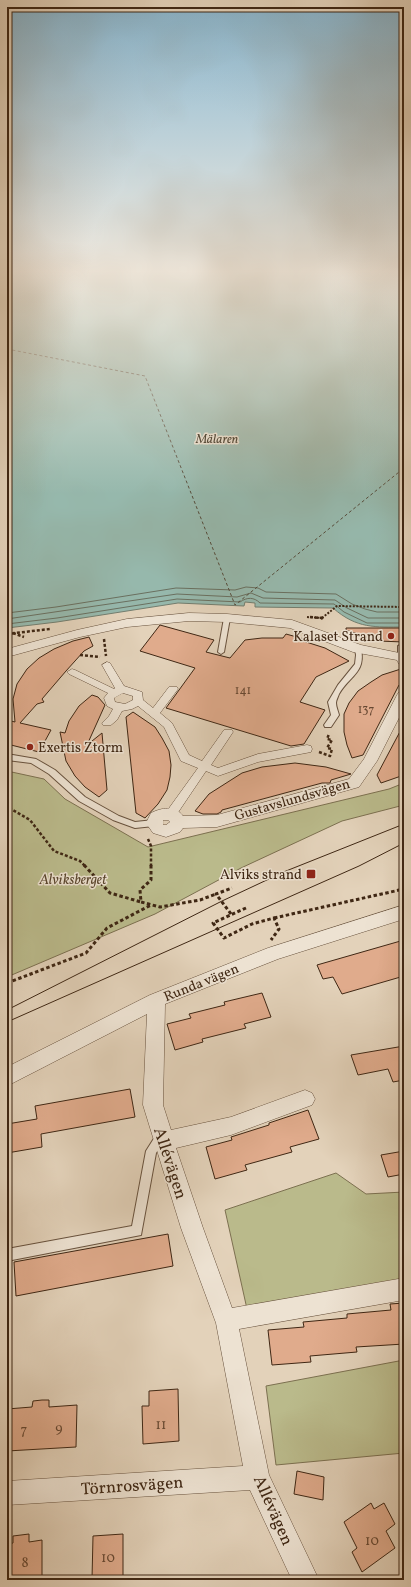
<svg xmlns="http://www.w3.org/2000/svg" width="411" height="1587" viewBox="0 0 411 1587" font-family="Vollkorn,serif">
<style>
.green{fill:#baba8b;stroke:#7c7050}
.water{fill:#96b8ac;stroke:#737e6f}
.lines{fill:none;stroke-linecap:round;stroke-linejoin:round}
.shore{stroke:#6a7060;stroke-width:1}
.ferry{stroke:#554b3a;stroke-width:1;stroke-dasharray:3 2.5;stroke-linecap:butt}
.building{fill:#e0ab8c;stroke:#3f2714}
.service-casing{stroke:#68523e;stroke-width:2}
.pedestrian-casing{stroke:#68523e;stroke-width:1}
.minor-casing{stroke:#68523e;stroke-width:1}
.path-far2{stroke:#3f2714;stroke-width:2;stroke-dasharray:2 1.5;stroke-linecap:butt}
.path-far1{stroke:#3f2714;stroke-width:2.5;stroke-dasharray:3 2;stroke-linecap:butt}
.path{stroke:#3f2714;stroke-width:3;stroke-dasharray:3.5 2.5;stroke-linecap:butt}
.service{fill:#ede2d2;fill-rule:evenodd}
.pedestrian{fill:#ede2d2;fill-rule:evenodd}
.minor{fill:#ede2d2;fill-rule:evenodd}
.tram{stroke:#3f2714;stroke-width:1}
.poi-dot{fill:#8f2418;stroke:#ede2d2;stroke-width:1.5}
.labels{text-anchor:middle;stroke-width:3;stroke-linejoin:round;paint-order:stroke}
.number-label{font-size:12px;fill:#674832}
.far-water-label{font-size:13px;font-style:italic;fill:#554b3a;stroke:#ede2d2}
.poi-label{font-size:14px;fill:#3f2714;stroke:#ede2d2;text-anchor:end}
.street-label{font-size:14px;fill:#3f2714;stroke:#ede2d2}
.park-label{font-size:14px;font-style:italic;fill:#58442c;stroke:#ede2d2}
.near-number-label{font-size:14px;fill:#674832}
.near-street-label{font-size:17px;fill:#3f2714;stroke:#ede2d2}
</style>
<rect width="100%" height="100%" fill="#e3d2ba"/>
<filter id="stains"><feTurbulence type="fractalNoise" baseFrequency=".005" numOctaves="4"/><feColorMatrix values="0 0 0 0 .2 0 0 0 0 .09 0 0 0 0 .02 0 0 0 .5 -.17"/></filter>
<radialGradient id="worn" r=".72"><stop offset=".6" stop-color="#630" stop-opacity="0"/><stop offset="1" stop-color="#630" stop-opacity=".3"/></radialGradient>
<g class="green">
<polygon points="7,771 44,779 65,799 148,847 389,789 404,783 404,805 342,821 241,868 155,914 7,977"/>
<polygon points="336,1173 366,1194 404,1192 404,1286 247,1309 225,1210"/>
<polygon points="404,1360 404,1453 276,1465 266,1386"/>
</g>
<path class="water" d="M7 271H404V627C375 627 357 629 333 608L255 607V603L245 602 244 606 178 603 57 622 7 628Z"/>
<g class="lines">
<g class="shore">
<polyline points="7,613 56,607 176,588 235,590 246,587 258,588 266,592 336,594 352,604 365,609 377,612 404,612"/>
<polyline points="7,619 177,594 237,597 251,593 263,598 335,600 347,608 368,618 404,618"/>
<path d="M7 624 57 618 177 599 240 602C247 597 254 597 260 603L334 604 344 612 367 623H404"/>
</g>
<polyline class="ferry" points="7,349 145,376 235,605 404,468"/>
</g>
<g class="building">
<polygon points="160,625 214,640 206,652 230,658 245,640 262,638 283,638 286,634 304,639 303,641 325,648 349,661 316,677 300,702 325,710 304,744 291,746 166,708 195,668 140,651"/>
<polygon points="346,628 404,628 404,642 378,641 346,630"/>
<polygon points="89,637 93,646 84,651 66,671 42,699 44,702 37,704 20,723 51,730 39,752 7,744 7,720 15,722 13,699 17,684 27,669 39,658 54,649 73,641"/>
<polygon points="404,668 404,675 402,679 404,683 399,685 363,755 352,758 347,745 344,732 344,714 349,703 358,691 371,682 382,675"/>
<polygon points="92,695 98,697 105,705 87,745 102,733 107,790 99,797 85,787 75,776 66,761 60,732 65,733 69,721 79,706"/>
<polygon points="133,712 155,727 162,738 169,751 171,765 170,777 167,790 158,804 145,818 136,813 126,717"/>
<polygon points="404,724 404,775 381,783 377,775"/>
<polygon points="295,763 326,767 351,774 331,780 330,783 322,783 222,810 221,812 217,814 203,814 195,811 209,794 242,773 262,767"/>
<polygon points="404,940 404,976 342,994 333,977 323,979 317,965"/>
<polygon points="262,993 271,1017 244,1024 246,1028 202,1039 203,1042 175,1050 167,1024 191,1018 189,1014 225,1005 224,1002"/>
<polygon points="404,1046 404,1080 393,1082 388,1069 358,1075 351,1055"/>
<polygon points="130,1089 135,1117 41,1134 42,1147 7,1153 7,1124 37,1119 35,1106"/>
<polygon points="308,1110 319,1139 290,1147 292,1152 245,1165 247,1170 215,1179 206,1147 232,1140 231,1137 269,1125 269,1123"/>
<polygon points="404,1151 404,1174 388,1177 381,1155"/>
<polygon points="168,1234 173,1266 16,1296 14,1262"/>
<polygon points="404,1303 404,1344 356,1347 357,1352 310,1356 311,1362 272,1365 268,1330 304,1327 303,1322 347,1318 347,1314 391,1310 390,1304"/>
<polygon points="178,1389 179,1441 143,1444 142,1406 149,1406 149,1391"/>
<polygon points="42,1400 49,1400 49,1407 77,1405 76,1447 7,1451 7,1409 32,1407 33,1401"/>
<polygon points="297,1471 324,1477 323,1500 294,1494"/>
<polygon points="371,1503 374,1509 384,1503 395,1524 386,1531 395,1548 362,1572 352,1552 357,1548 344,1522"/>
<polygon points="29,1534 29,1542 42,1540 42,1580 8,1580 9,1544 13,1543 13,1536"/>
<polygon points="123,1534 123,1580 92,1579 93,1536"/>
</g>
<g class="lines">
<g class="service-casing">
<g id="service">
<polygon points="227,616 230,618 224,652 221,654 218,652 224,618"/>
<polygon points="404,643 404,660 398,657 398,646"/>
<path d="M356 647H358L361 649C366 673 349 676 339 694 338 697 336 700 336 703 336 707 338 711 339 715L331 727H325L324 725 331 715 328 702 338 685 355 664 356 655 355 649Z"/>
<polygon points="7,754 36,759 55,770 85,797 119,816 135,822 154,820 157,821 158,823 157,825 154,826 135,828 113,820 79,801 49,774 31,763 7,760"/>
<polygon points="162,1131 166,1132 167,1136 156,1153 141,1235 7,1261 7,1249 132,1226 146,1151 158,1132"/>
</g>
</g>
<g class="pedestrian-casing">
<path id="pedestrian" d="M107 662 110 663 124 686 142 692 143 700 153 708 169 687H177L178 689 160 713 172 723 189 755 202 761 224 730H232L233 732 211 765 218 768 258 754 307 745 311 746 312 749 311 752 258 762 218 776 206 771 175 817 171 818 167 817 165 814 167 811 198 768 181 761 164 727 138 706 132 709 122 711 117 720 111 725H103L102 723 109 716 113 709 107 706 104 698 108 693 69 674 67 672 72 669 75 670 114 689 115 688 102 665ZM123 693 133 696V700L125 704 115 702 114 698Z"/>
</g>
<g class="minor-casing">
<g id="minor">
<polygon points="189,613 227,614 292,620 361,645 404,654 404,665 399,664 397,660 353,652 290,628 227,622 189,621 127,627 80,637 7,657 7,649 77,630 127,619"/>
<path d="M404 691V708L377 761 359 787 217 827 183 828 180 832 166 837 153 833 146 823 151 813C161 808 175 805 183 816L217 815 349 779 364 759 397 695 399 692ZM163 820H168L170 822 166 825H163Z"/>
<polygon points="404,905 404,919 278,959 165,1004 163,1105 171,1130 231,1117 305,1090 312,1093 315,1099 312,1105 231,1135 176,1148 203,1228 232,1308 404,1278 404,1300 239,1329 269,1475 319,1580 292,1580 250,1490 7,1505 7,1481 243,1466 216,1323 181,1228 143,1105 147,1014 7,1086 7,1067 150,995 268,948"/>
</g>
</g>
<g class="path-far2">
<polyline points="307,617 322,618"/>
<polyline points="322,618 337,606 404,607"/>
</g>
<g class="path-far1">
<polyline points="310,617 322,618"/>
<polyline points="321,619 323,617"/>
<polyline points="13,633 24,637"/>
<polyline points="7,634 50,629"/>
<polyline points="104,639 106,656"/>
<polyline points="80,655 100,657"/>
<polyline points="319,752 330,756 332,749 327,748 332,740 327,739 329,734"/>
<polyline points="7,803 11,809 30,820 54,851 80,861 85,866"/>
<polyline points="148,839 151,846 151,866"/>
</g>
<g class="path">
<polyline points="84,865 110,893 141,902"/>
<polyline points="151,865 151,880 140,890 141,902 160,907 200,900 216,894"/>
<polyline points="246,908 213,923 224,938 252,924 274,918 279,929 271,940"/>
<polyline points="231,914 216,894 232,888"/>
<polyline points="274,918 404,889"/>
<polyline points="7,983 86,953 107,928 151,905"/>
</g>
<use href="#service" class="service"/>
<use href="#pedestrian" class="pedestrian"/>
<use href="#minor" class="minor"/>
<g class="tram">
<polyline points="7,1010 222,901 286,871 404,824"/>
<polyline points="7,1022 359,866 404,843"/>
</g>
</g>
<linearGradient id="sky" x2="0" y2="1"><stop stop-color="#87b6d0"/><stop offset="0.55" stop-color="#f2ebe0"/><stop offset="1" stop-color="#f2ebe0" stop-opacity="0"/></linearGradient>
<rect width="411" height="494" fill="url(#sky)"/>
<g class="poi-dot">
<circle cx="391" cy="636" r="4"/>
<circle cx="30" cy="747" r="4"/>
<rect x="306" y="869" width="10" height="10" rx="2"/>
</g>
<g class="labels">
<g class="number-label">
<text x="243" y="694">141</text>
<text x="366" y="713">137</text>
</g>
<g class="far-water-label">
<text x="217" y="443">Mälaren</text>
</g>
<g class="poi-label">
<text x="383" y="641">Kalaset Strand</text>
<text x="38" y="752" text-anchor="start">Exertis Ztorm</text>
<text x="302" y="879">Alviks strand</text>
</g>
<g class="street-label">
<text transform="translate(292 799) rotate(-16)" y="5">Gustavslundsvägen</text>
<text transform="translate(201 982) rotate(-22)" y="5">Runda vägen</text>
</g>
<g class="park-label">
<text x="73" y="884">Alviksberget</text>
</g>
<g class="near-number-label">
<text x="161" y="1429">11</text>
<text x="59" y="1432">9</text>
<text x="24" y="1434">7</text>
<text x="372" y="1545">10</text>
<text x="108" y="1562">10</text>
<text x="25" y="1567">8</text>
</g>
<g class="near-street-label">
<text transform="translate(171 1163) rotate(72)" y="6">Allévägen</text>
<text transform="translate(132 1485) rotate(-4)" y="6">Törnrosvägen</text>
<text transform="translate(274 1510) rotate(66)" y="6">Allévägen</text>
</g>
</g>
<rect width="411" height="1587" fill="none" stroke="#e3d2ba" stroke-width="24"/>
<rect x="8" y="8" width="395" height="1571" fill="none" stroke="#3f2714" stroke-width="2"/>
<rect x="12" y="12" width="387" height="1563" fill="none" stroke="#3f2714"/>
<rect width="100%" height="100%" filter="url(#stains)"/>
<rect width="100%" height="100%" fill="url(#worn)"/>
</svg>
